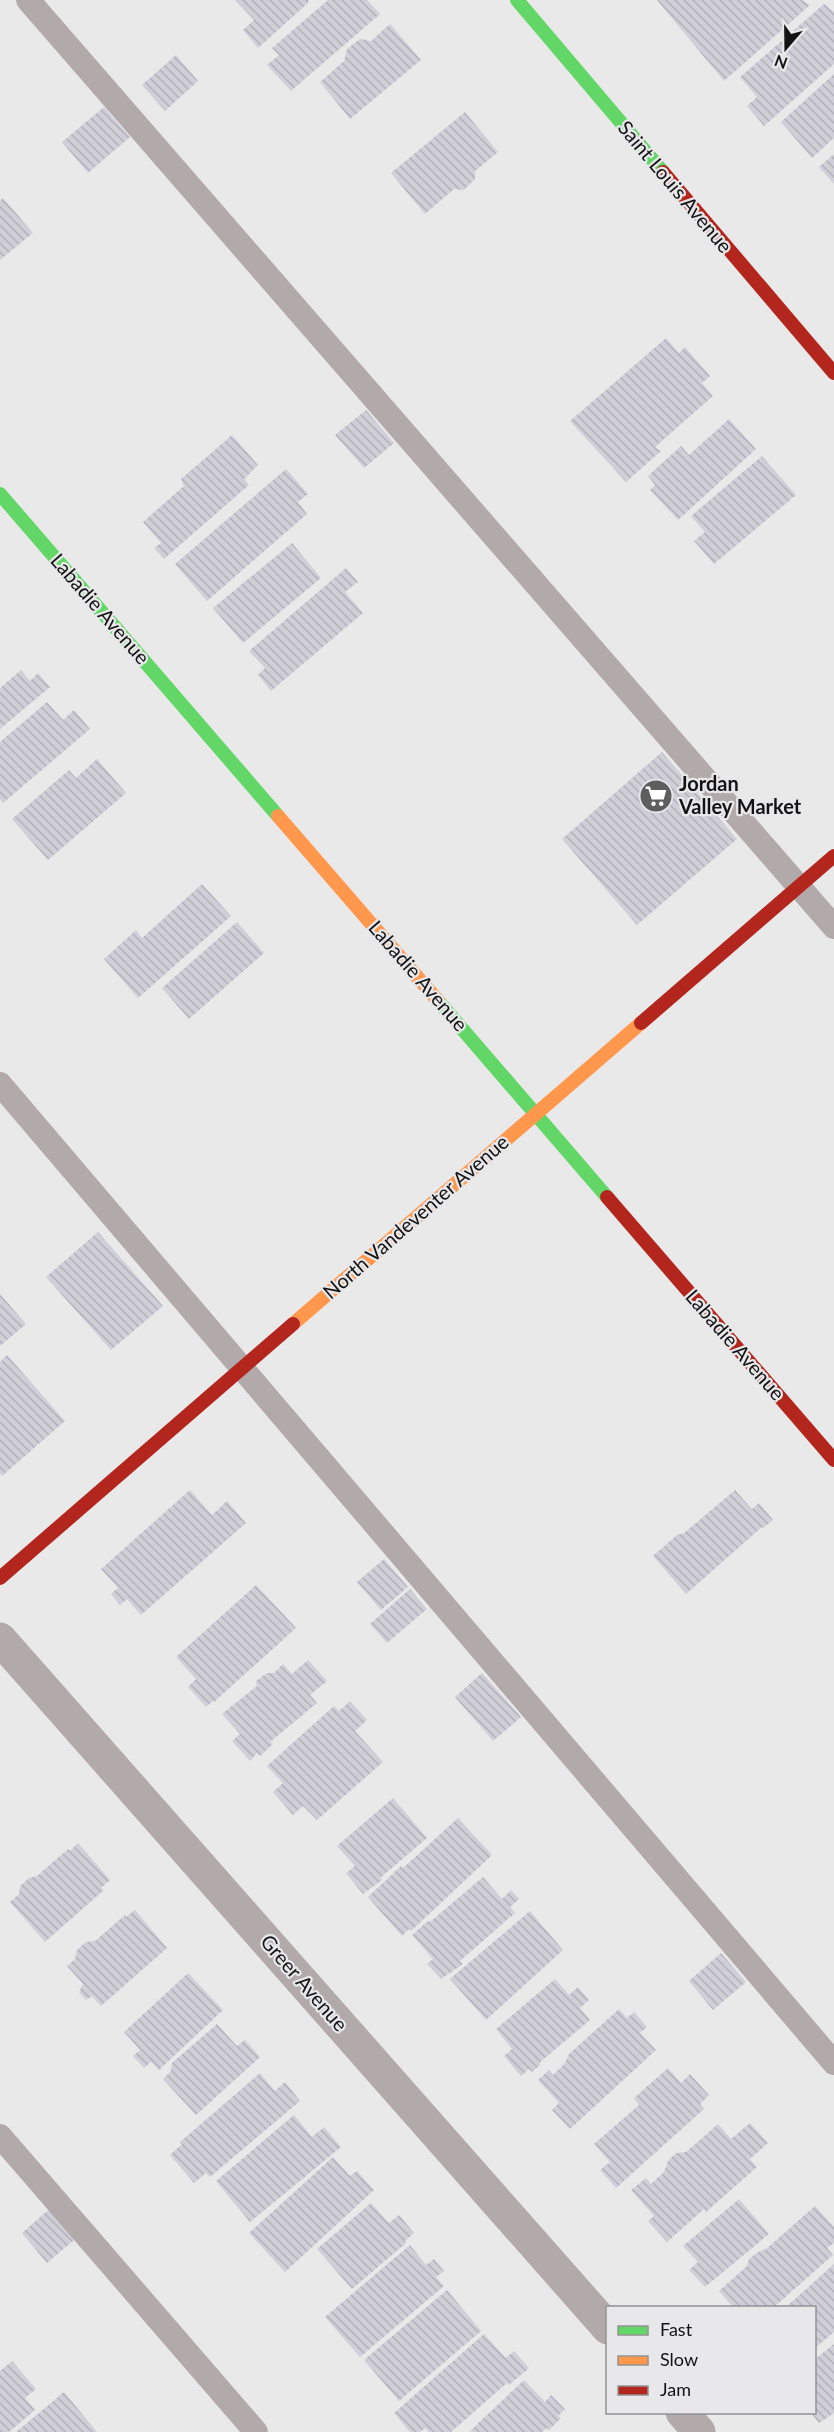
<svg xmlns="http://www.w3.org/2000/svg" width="834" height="2432" viewBox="0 0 834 2432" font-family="Lato,sans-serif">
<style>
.building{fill:url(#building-back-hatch)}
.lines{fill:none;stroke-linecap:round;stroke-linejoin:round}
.lane{stroke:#b1a9aa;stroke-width:24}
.street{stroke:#b1a9aa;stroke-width:33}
.fast{stroke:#63d668;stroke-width:14}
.slow{stroke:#ff974d;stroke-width:14}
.jam{stroke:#b3261e;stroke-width:14}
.labels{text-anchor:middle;stroke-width:4.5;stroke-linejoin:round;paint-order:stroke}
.street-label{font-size:20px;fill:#131314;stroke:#e8e8ea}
.poi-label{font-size:20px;font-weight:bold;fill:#131314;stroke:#e8e8ea;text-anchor:start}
</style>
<defs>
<pattern id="building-back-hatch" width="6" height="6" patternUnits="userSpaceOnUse" patternTransform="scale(1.5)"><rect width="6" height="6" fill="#d0ced7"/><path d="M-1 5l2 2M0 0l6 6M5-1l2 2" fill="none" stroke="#b2b0b8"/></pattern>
</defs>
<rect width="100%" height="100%" fill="#e9e9e9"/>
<g class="building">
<polygon points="235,0 309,0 308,3 258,48 243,30 254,20"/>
<polygon points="328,0 367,0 380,14 291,91 267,65 279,55 272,48"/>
<polygon points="657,0 802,0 810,5 724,81"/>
<polygon points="824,4 834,12 834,64 764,126 747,106 757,97 740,77"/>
<polygon points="390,24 421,60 350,119 320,82 344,61 347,49 360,39 371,41"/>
<polygon points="176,55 198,81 165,111 142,85"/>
<polygon points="834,74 834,138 812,158 781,122"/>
<polygon points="104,107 130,137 88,173 62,142"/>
<polygon points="465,112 498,152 475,171 475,179 464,190 454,189 425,214 391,173"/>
<polygon points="834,154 834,184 819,167"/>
<polygon points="3,198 33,233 0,260 0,201"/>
<polygon points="666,338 679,353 685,347 710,376 702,383 713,396 655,447 661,451 626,482 570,421"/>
<polygon points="366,410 394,443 364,468 335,435"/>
<polygon points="729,419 756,449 678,520 650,490 655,485 648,476 681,446 689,455"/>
<polygon points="232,435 258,465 244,479 249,485 164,559 154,548 161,543 143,522 184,486 181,479"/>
<polygon points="762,456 796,495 714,564 694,541 705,532 691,516"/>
<polygon points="286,469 308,494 298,502 307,514 207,601 175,564"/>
<polygon points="292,543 321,578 243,643 213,608"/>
<polygon points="346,568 358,582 345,592 363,613 271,691 258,675 265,668 249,651"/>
<polygon points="21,670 30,681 38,673 50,687 0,729 0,688"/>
<polygon points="47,702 63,720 74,710 90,729 3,803 0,799 0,742"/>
<polygon points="662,752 737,839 637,925 562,839"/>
<polygon points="97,759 126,793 48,860 12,819 69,770 76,778"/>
<polygon points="202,884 231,916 138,998 104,959 136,930 142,938"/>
<polygon points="237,922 264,953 189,1019 162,988"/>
<polygon points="98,1232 163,1306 111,1350 46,1277"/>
<polygon points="0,1294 26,1324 0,1346"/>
<polygon points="7,1355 65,1421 2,1476 0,1473 0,1362"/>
<polygon points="190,1490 212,1515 227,1501 246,1523 141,1615 127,1599 120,1605 111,1594 118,1588 101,1569"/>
<polygon points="735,1490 752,1509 759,1503 773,1520 763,1528 762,1527 686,1594 653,1556 677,1535 684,1533"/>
<polygon points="384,1559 408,1587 381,1610 357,1582"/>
<polygon points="256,1585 296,1628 214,1702 213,1701 206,1707 188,1687 196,1679 176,1657"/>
<polygon points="410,1589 427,1609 387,1643 370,1624"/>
<polygon points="308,1660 327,1681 310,1695 317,1703 270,1742 273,1744 260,1756 257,1753 250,1761 232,1741 240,1734 222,1714 257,1686 256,1681 267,1673 274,1673 283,1664 292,1674"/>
<polygon points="482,1673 521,1717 493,1741 455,1697"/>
<polygon points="350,1701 367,1720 355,1731 383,1762 317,1820 303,1806 293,1815 273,1792 283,1783 267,1766 334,1706 339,1711"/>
<polygon points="393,1798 427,1838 380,1878 382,1880 363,1894 346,1873 355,1866 337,1846"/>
<polygon points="458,1818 492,1855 411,1931 409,1929 402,1936 368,1897 401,1866 403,1868"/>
<polygon points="78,1843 110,1880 101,1888 104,1890 45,1942 10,1902 19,1894 20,1886 29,1878 37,1876 68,1849 70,1851"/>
<polygon points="483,1877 502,1899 511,1890 519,1899 510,1907 515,1913 460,1961 463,1964 441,1979 427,1964 433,1959 412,1935 428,1921 430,1922"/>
<polygon points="135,1910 167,1948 101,2006 92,1996 86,2000 79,1992 83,1984 67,1966 75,1959 77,1950 86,1942 95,1941 125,1915 126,1917"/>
<polygon points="530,1911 563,1950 486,2020 450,1979"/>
<polygon points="721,1953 746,1982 713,2010 689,1981"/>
<polygon points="188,1973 223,2010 159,2070 151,2062 144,2068 133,2056 140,2050 124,2032"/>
<polygon points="555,1979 569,1995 578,1987 589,2000 580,2008 590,2020 539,2063 541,2064 532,2072 529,2069 521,2076 504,2056 512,2049 496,2029"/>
<polygon points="619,2009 627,2018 634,2012 647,2027 640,2033 656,2050 570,2129 552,2110 559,2103 538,2080 549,2070 553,2075 565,2063 569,2054"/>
<polygon points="217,2024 237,2046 245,2040 260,2057 196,2115 163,2079 171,2071 172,2063"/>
<polygon points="668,2068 681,2083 690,2074 709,2095 700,2104 704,2109 616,2188 600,2170 610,2162 594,2144 639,2105 634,2098"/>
<polygon points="260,2073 275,2091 285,2082 300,2101 210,2177 206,2173 194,2183 170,2155 182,2144 180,2142"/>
<polygon points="294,2115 312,2137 324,2127 341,2147 250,2222 216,2181"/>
<polygon points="750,2123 768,2143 750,2159 757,2167 706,2212 704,2209 667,2242 648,2221 654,2216 631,2190 646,2178 651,2184 664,2172 668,2161 676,2153 686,2152 718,2124 731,2139"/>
<polygon points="333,2157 350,2176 357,2171 374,2190 285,2272 249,2233"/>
<polygon points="739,2199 769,2234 705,2287 689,2270 698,2262 683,2246"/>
<polygon points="371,2203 389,2223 399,2215 414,2233 405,2241 406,2243 352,2289 317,2249"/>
<polygon points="54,2205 80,2235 47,2263 22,2233"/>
<polygon points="815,2206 834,2227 834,2243 827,2248 833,2255 773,2308 734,2308 719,2291 747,2266 749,2259 758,2252 766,2249"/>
<polygon points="410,2245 426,2265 434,2259 444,2271 436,2277 444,2286 360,2357 325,2317"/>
<polygon points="834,2264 834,2332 814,2349 814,2308 785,2308"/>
<polygon points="447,2290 481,2331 399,2401 364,2360"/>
<polygon points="484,2334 506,2358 514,2351 529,2368 509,2385 507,2383 451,2432 429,2432 425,2428 420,2432 410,2432 394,2413"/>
<polygon points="834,2344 834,2413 819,2423 810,2412 814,2412 814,2360"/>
<polygon points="12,2361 36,2389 25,2398 35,2410 9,2432 0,2432 0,2371"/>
<polygon points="524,2380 545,2402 551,2395 565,2409 558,2416 561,2418 549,2430 547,2428 542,2432 472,2432 470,2431"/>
<polygon points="64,2392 97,2432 16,2432"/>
</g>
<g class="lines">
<g class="lane">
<polyline points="28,0 834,927"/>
<polyline points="0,1084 834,2063"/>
<polyline points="0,2136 256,2432"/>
</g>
<g class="street">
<polyline points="0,1639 608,2328"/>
<polyline points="682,2412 699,2432"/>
</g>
<g class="fast">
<polyline points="517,0 663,172"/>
<polyline points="0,494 278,816"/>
<polyline points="439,1002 607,1197"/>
</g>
<g class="slow">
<polyline points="278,816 439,1002"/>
<polyline points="293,1324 641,1023"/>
</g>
<g class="jam">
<polyline points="663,172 834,373"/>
<polyline points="641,1023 834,856"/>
<polyline points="607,1197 834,1460"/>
<polyline points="0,1578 293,1324"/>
</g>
</g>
<defs>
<g id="supermarket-disc" transform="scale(1.725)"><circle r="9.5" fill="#5e5e5f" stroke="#e8e8ea"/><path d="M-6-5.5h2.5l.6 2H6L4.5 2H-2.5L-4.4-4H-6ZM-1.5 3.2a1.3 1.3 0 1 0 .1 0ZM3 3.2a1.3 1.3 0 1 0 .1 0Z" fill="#fff"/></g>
</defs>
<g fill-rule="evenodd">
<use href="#supermarket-disc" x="656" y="796"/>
</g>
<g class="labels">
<g class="street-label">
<text transform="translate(675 187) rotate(50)" y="7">Saint Louis Avenue</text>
<text transform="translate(100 609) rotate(49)" y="7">Labadie Avenue</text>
<text transform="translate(418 976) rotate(49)" y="7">Labadie Avenue</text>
<text transform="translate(416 1217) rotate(-41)" y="7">North Vandeventer Avenue</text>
<text transform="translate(735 1345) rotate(49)" y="7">Labadie Avenue</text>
<text transform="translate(304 1983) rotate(49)" y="7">Greer Avenue</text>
</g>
<g class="poi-label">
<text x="679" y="791">Jordan<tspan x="679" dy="23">Valley Market</tspan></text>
</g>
</g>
<rect x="606" y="2306" width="210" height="108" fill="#e8e8ea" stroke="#939394" stroke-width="1.5"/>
<rect x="618" y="2326" width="30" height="9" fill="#63d668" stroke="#939394" stroke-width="1.5"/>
<text x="660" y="2336" font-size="18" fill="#131314">Fast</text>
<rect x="618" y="2356" width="30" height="9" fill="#ff974d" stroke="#939394" stroke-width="1.5"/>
<text x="660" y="2366" font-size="18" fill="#131314">Slow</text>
<rect x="618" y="2386" width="30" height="9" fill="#b3261e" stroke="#939394" stroke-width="1.5"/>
<text x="660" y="2396" font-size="18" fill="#131314">Jam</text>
<g transform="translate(786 48) rotate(200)" stroke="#e8e8ea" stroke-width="4.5" paint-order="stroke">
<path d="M0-4.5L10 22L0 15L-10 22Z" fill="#131314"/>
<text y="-9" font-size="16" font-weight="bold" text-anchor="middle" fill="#131314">N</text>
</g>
</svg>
